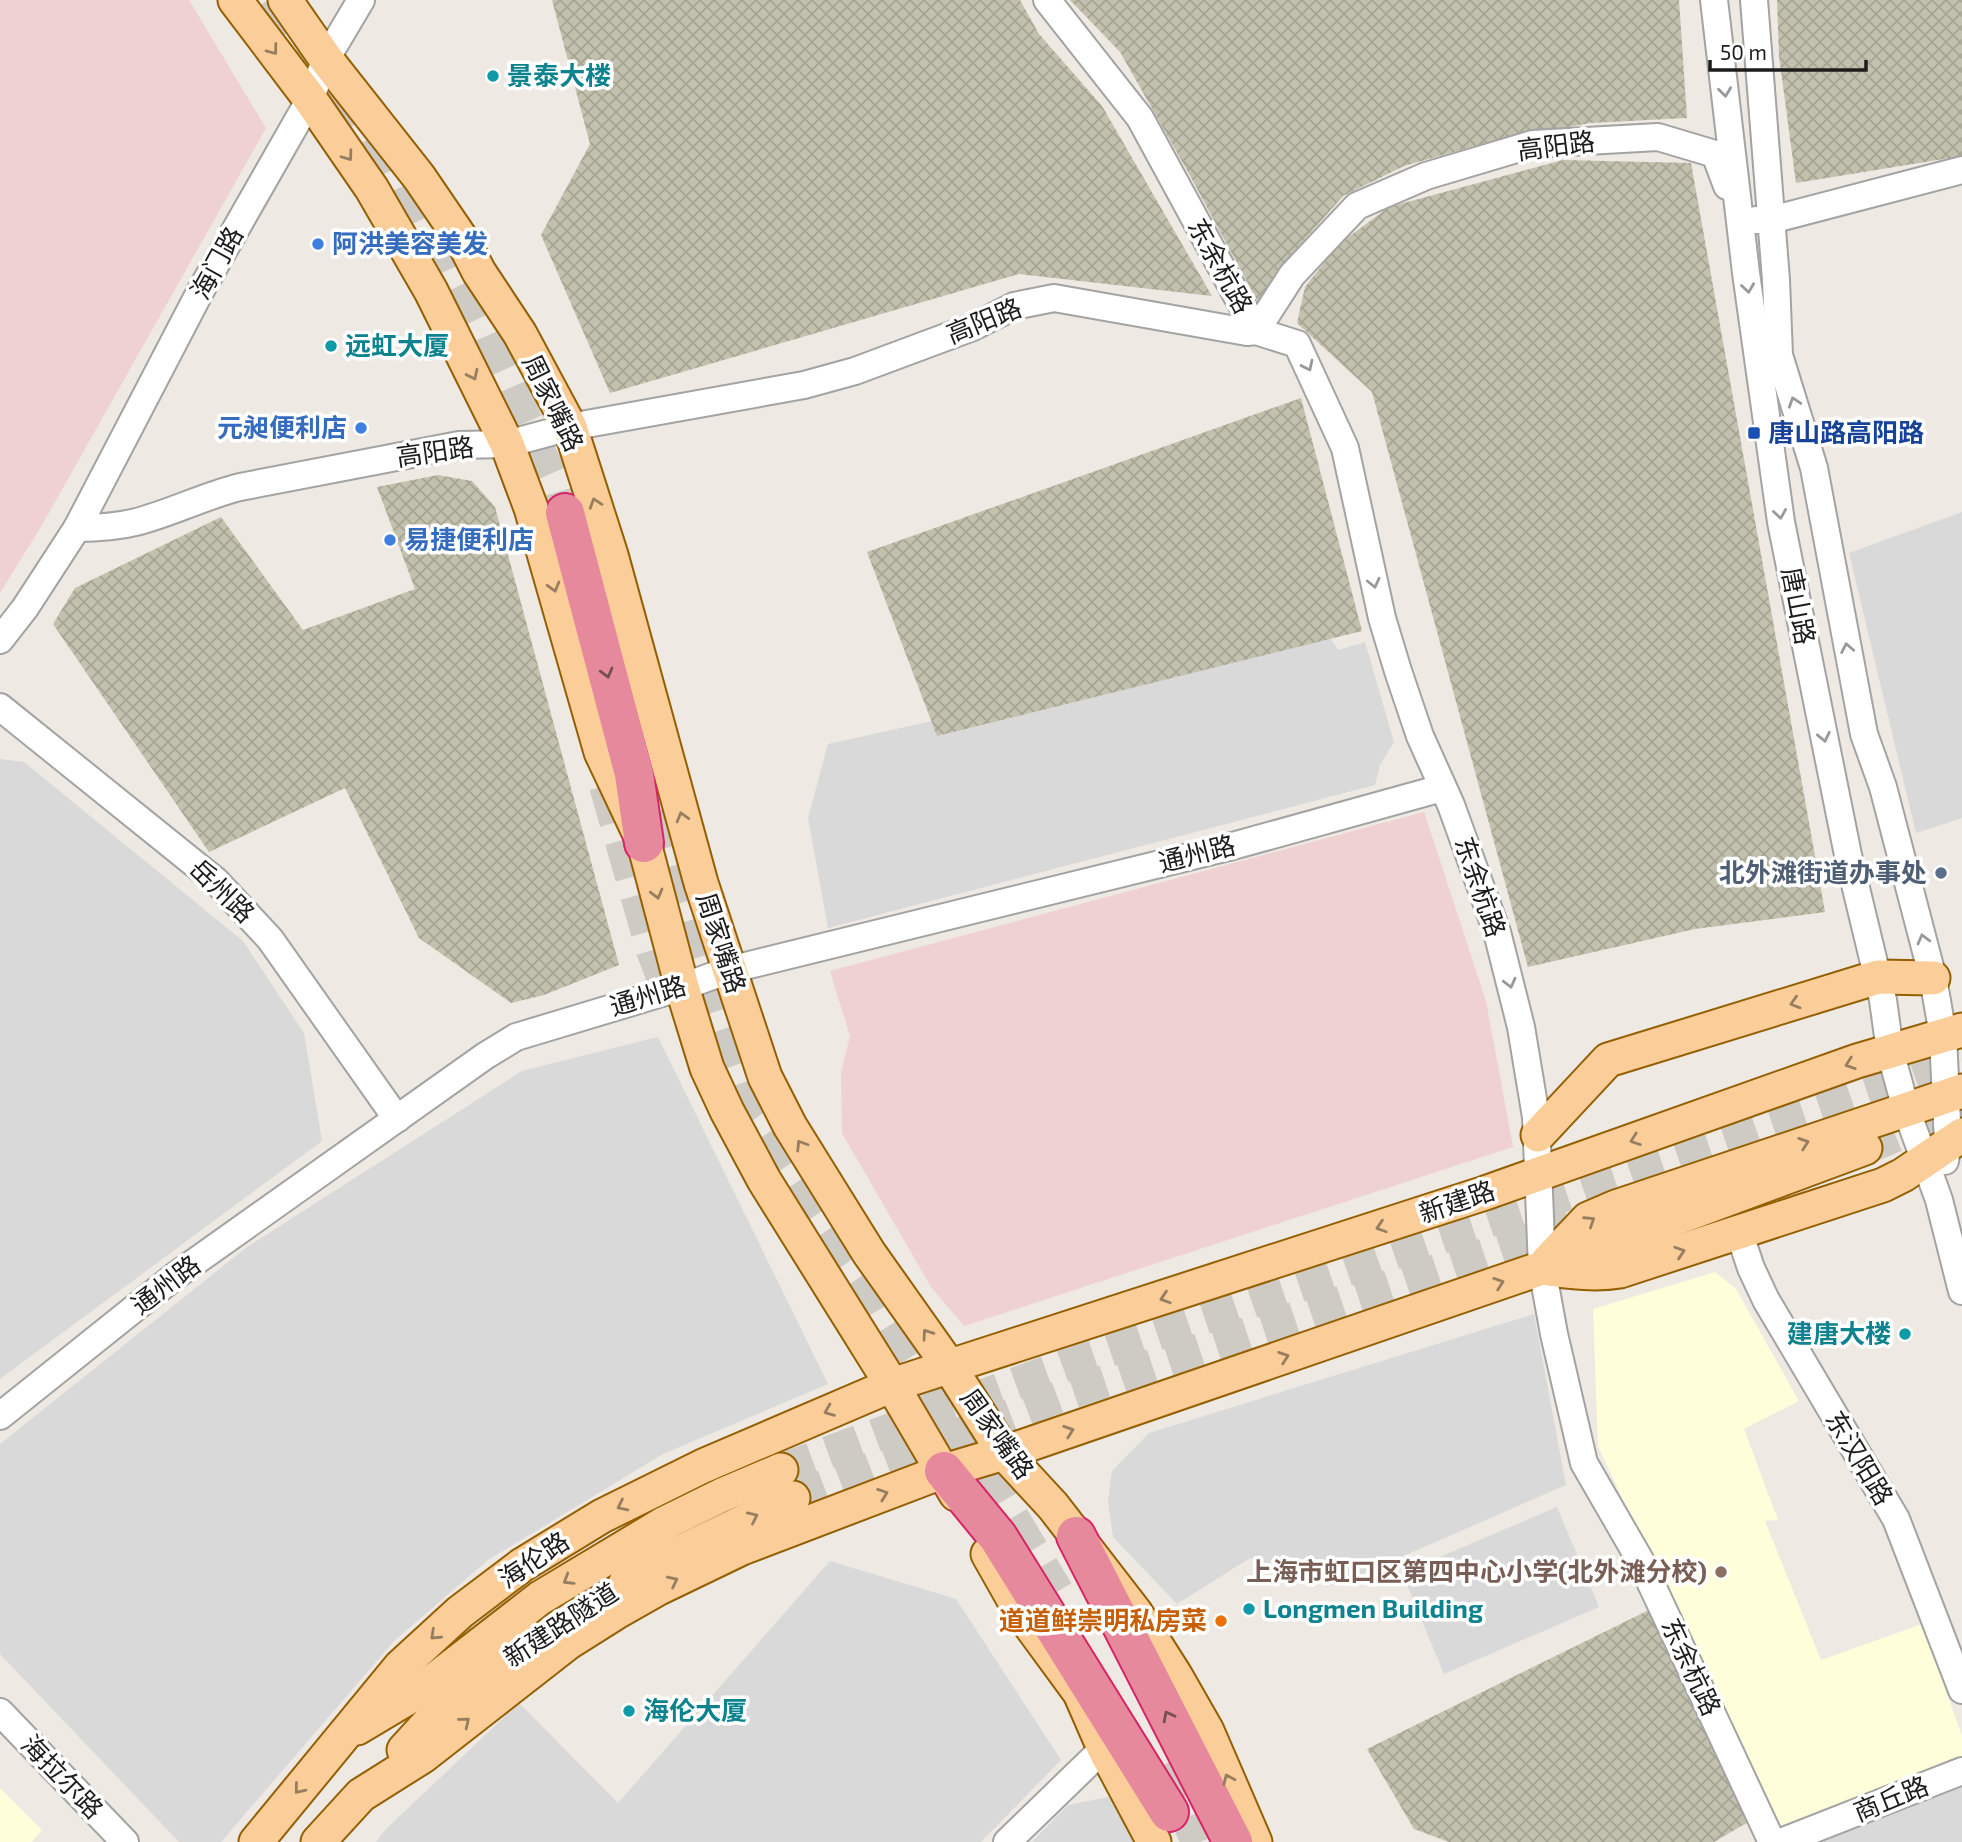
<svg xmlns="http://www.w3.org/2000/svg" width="1962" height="1842" viewBox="0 0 1962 1842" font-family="'Exo 2','Noto Sans SC',sans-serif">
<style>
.residential{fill:#dad9d9}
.commercial{fill:#efd1d1}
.education{fill:#fffeda}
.construction{fill:url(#construction-cross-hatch)}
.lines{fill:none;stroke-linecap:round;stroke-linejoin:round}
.major-tunnel{stroke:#cecac4;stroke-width:33;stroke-dasharray:33 17;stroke-linecap:butt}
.highway-tunnel{stroke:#cecac4;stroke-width:38;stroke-dasharray:38 19;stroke-linecap:butt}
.minor-casing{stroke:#a3a3a3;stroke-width:30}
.major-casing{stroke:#945f00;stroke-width:37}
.highway-casing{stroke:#d72466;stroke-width:42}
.minor{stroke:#fff;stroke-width:26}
.major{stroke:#fbce99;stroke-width:33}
.highway{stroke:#e6899d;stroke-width:38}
.oneway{stroke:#977e61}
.oneway2{stroke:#999}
.oneway3{stroke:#774d56}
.culture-dot{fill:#0f9aa8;stroke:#fff;stroke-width:2.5}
.shop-dot{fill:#3f7fe0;stroke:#fff;stroke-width:2.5}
.transit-dot{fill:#1a4fb4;stroke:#fff;stroke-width:2.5}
.service-dot{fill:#5c6f8a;stroke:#fff;stroke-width:2.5}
.education-dot{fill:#8d6e63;stroke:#fff;stroke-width:2.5}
.food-dot{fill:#e8710a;stroke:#fff;stroke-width:2.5}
.labels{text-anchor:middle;stroke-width:7;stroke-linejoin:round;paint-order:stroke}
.culture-label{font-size:26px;font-weight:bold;fill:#0d838f;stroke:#fff;text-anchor:start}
.street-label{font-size:26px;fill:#1c1c1c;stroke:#fff}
.shop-label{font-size:26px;font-weight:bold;fill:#366cbe;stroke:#fff;text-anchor:start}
.transit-label{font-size:26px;font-weight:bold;fill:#164399;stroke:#fff;text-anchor:start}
.service-label{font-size:26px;font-weight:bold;fill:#4e5e75;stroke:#fff;text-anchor:end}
.education-label{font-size:26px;font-weight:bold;fill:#785e54;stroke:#fff;text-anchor:end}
.food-label{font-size:26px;font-weight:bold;fill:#c56008;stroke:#fff;text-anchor:end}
</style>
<defs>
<pattern id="construction-cross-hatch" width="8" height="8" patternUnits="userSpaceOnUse" patternTransform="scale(1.75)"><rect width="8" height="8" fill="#c2c1ad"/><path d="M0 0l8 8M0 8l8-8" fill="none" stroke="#a6a594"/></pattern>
</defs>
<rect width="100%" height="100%" fill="#eee9e2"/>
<g class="residential">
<polygon points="1962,512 1962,818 1916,833 1849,553"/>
<polygon points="1327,634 1339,650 1365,642 1394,742 1380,765 1375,785 828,928 808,818 828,744"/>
<polygon points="0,759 24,762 243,941 304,1033 322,1141 0,1379"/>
<polygon points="658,1037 828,1384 663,1454 488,1560 394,1641 221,1842 179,1842 0,1654 0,1444 247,1247 522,1071"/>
<polygon points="1534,1314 1566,1485 1335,1586 1250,1558 1177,1604 1113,1537 1108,1501 1112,1471 1149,1433"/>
<polygon points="1557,1507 1599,1607 1444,1674 1402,1573"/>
<polygon points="830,1561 956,1599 1061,1760 981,1842 376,1842 385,1830 519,1703 618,1803"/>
<polygon points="1962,1786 1962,1842 1803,1842"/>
<polygon points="1108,1797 1139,1822 1152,1842 1032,1842 1068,1805"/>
</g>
<g class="commercial">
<polygon points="0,0 189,0 266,128 42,525 0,593"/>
<polygon points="1424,812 1486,1001 1513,1147 964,1326 931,1287 842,1133 841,1073 850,1036 830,971"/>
</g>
<g class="education">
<polygon points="1715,1272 1736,1289 1799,1401 1744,1429 1778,1520 1765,1521 1821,1660 1922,1624 1962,1736 1962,1757 1776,1831 1598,1446 1593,1309"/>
<polygon points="0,1788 42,1830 32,1842 0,1842"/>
</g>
<g class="construction">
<polygon points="552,0 1020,0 1039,34 1102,106 1212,296 1019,274 610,393 541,235 590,144"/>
<polygon points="1070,0 1679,0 1687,118 1590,123 1482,144 1404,166 1343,196 1283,264 1259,304 1188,172 1120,52"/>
<polygon points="1777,0 1962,0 1962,156 1796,183 1779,56"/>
<polygon points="1563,160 1691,163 1825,912 1695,929 1528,967 1372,392 1297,323 1305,287 1339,244 1389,207"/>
<polygon points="1301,398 1362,631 937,736 867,552"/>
<polygon points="438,475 472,481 495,507 619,965 544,995 511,1003 419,938 345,788 209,852 53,624 75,588 221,517 303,630 415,589 377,487"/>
<polygon points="1653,1608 1750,1821 1714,1842 1449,1842 1414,1829 1367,1749"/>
</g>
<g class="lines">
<g class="major-tunnel">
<polyline points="1865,1148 1962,1109"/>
<polyline points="781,1470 1072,1363 1962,1060"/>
<polyline points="793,1498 1063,1395 1570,1226"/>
</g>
<g class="highway-tunnel">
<polyline points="268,0 354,122 391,203"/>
<polyline points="412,182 486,336 550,482 570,548"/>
<polyline points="608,785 655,950 675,1002"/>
<polyline points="651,813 701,974 748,1105 871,1286 1055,1593"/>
<polyline points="1161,1767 1184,1803 1200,1842"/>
</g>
<g class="minor-casing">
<g id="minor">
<polyline points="1047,0 1140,118 1256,331"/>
<polyline points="1714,0 1746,273 1781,522 1848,855 1883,1000 1890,1051 1906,1109 1939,1200 1962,1291"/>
<polyline points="1754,0 1776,280 1779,355 1814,468 1864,734 1883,787 1933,978 1943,1035 1948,1144 1945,1161"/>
<polyline points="1756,220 1771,220 1962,170"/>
<polyline points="1256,331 1292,275 1357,206 1426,176 1533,144 1658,137 1715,154 1727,186"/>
<path d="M77 528C97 528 116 527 136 522 171 513 204 496 240 487L459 445 507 444 570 427 804 385 855 371 973 327 1014 306 1054 298 1247 332 1256 331 1297 344 1345 448 1382 618 1398 671 1420 736 1451 805 1497 932 1521 1027 1536 1117 1542 1268 1554 1334 1584 1463 1640 1560 1772 1842"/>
<polyline points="0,640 25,608 77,528 201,290 310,99 326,59 361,0"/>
<polyline points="0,707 216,881 270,939 397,1119"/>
<polyline points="1739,1232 1751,1268 1766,1300 1896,1519 1962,1690"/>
<polyline points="0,1416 175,1276 485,1056 516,1037 682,987 729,970 1229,847 1442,788"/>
<polyline points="0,1712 125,1842"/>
<polyline points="1007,1842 1104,1748"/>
<polyline points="1781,1842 1962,1771"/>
</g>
</g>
<g class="major-casing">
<g id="major">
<polyline points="235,0 310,99 372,189 431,291 507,444 531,508 601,752 644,843 682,987 707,1068 727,1111 764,1180 892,1385 956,1494"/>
<polyline points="285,0 326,59 419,177 464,243 479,272 520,334 570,427 611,555 701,883 765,1077 790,1126 869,1253 949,1366 1004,1453 1053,1506 1135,1612 1175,1675 1207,1731 1255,1842"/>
<polyline points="1538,1135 1608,1060 1878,977 1933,978"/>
<polyline points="1548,1261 1588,1219 1616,1207 1962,1091"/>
<path d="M1548 1269C1572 1272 1596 1275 1620 1271L1883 1185 1903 1175 1962 1135"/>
<polyline points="988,1554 1022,1614 1080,1693 1104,1748 1154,1842"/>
<polyline points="626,1582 670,1557 793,1498"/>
<polyline points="357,1728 424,1688 540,1598 665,1523 722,1495 781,1470"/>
<polyline points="404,1750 448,1702 533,1641"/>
<polyline points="256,1842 400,1667 460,1612 522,1565 602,1516 703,1466 892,1385 1485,1193 1857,1061 1962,1030"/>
<polyline points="318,1842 361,1795 423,1756 569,1642 615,1613 659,1588 742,1548 944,1471 1004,1453 1542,1268 1865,1148"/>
</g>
</g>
<g class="highway-casing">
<g id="highway">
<polyline points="565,513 634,774 644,843"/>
<polyline points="944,1471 998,1537 1169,1812"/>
<polyline points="1076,1536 1233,1842"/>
</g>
</g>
<use href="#minor" class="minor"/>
<use href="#major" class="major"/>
<use href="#highway" class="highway"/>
</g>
<defs><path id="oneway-chevron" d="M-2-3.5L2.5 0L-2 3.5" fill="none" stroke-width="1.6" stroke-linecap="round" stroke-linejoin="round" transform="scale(1.75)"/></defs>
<g class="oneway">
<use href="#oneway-chevron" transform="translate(273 50) rotate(53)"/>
<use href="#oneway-chevron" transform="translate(348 156) rotate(54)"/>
<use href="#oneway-chevron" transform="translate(473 375) rotate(64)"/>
<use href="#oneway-chevron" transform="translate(595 503) rotate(-108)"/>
<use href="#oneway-chevron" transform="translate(554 587) rotate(74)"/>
<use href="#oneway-chevron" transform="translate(682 817) rotate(-106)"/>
<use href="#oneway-chevron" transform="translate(657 894) rotate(75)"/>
<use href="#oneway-chevron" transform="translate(1795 1003) rotate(163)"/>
<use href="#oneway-chevron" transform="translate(1850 1064) rotate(161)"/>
<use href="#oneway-chevron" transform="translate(1635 1140) rotate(160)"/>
<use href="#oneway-chevron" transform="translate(1804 1143) rotate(-19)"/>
<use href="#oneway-chevron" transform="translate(801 1145) rotate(-122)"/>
<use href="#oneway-chevron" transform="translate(1590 1221) rotate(-33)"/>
<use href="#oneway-chevron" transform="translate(1381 1227) rotate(162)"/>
<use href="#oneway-chevron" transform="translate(1680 1252) rotate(-18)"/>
<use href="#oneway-chevron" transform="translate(1499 1283) rotate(-19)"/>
<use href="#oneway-chevron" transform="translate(1165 1298) rotate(162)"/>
<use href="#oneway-chevron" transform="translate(927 1334) rotate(-125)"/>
<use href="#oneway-chevron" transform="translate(1284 1357) rotate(-19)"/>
<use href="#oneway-chevron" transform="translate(829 1411) rotate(158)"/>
<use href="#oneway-chevron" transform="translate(1069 1431) rotate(-19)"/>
<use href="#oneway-chevron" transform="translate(883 1494) rotate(-20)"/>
<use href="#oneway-chevron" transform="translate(622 1506) rotate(154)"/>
<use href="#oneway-chevron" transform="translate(753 1517) rotate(-25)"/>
<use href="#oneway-chevron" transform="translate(568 1580) rotate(149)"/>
<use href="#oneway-chevron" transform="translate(673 1581) rotate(-26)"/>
<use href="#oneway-chevron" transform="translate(435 1635) rotate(137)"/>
<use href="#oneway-chevron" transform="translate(465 1722) rotate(-39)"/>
<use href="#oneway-chevron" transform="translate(1228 1779) rotate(-114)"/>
<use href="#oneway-chevron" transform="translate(299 1789) rotate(129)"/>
</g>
<g class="oneway2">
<use href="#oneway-chevron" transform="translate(1725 92) rotate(83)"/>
<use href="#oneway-chevron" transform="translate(1748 288) rotate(82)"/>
<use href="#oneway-chevron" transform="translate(1308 366) rotate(64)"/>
<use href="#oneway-chevron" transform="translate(1794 402) rotate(-108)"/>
<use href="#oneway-chevron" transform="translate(1780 514) rotate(81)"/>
<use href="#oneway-chevron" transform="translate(1374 583) rotate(77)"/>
<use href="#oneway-chevron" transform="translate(1847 648) rotate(-101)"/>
<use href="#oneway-chevron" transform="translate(1824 737) rotate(78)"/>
<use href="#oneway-chevron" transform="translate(1923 939) rotate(-105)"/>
<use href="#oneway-chevron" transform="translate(1510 983) rotate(76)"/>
</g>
<g class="oneway3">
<use href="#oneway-chevron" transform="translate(607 673) rotate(75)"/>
<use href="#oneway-chevron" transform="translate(1168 1716) rotate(-117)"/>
</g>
<g class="culture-dot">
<circle cx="493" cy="76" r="7"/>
<circle cx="331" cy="346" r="7"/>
<circle cx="1905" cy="1334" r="7"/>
<circle cx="1249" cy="1609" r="7"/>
<circle cx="629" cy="1711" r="7"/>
</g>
<g class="shop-dot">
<circle cx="318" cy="244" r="7"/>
<circle cx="361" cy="428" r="7"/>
<circle cx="390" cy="540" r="7"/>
</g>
<rect class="transit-dot" x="1747" y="426" width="14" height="14" rx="3.5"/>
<circle class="service-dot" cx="1941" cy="873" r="7"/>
<circle class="education-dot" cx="1721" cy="1572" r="7"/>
<circle class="food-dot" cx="1221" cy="1621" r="7"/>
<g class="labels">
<g class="culture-label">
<text x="507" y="85">景泰大楼</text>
<text x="345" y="355">远虹大厦</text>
<text x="1891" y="1343" text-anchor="end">建唐大楼</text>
<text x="1263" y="1618">Longmen Building</text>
<text x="643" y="1720">海伦大厦</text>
</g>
<g class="street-label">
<text transform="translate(1556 146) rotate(-7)" y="9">高阳路</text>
<text transform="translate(217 263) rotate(-61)" y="9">海门路</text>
<text transform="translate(1220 266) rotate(61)" y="9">东余杭路</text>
<text transform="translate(984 321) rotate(-22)" y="9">高阳路</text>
<text transform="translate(553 403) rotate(64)" y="9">周家嘴路</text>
<text transform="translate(435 452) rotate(-8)" y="9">高阳路</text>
<text transform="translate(1798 606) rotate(79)" y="9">唐山路</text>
<text transform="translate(1197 854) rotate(-14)" y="9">通州路</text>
<text transform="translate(1480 887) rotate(71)" y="9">东余杭路</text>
<text transform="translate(222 891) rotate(44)" y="9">岳州路</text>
<text transform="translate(721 943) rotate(72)" y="9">周家嘴路</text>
<text transform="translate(648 996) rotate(-17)" y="9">通州路</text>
<text transform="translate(1457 1202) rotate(-19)" y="9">新建路</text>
<text transform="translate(166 1285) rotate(-37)" y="9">通州路</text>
<text transform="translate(997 1434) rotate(54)" y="9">周家嘴路</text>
<text transform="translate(1859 1458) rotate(59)" y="9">东汉阳路</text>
<text transform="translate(534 1560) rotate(-34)" y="9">海伦路</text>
<text transform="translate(561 1625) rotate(-33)" y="9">新建路隧道</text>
<text transform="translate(1691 1667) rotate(65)" y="9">东余杭路</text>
<text transform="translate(62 1777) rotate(46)" y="9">海拉尔路</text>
<text transform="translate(1891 1799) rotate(-22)" y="9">商丘路</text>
</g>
<g class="shop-label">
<text x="332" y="253">阿洪美容美发</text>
<text x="347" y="437" text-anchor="end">元昶便利店</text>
<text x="404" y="549">易捷便利店</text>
</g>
<g class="transit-label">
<text x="1768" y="442">唐山路高阳路</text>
</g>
<g class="service-label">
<text x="1927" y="882">北外滩街道办事处</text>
</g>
<g class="education-label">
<text x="1707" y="1581">上海市虹口区第四中心小学(北外滩分校)</text>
</g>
<g class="food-label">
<text x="1207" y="1630">道道鲜崇明私房菜</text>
</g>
</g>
<path d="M1710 60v10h156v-10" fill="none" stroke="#1c1c1c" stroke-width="3.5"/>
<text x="1720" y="60" font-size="21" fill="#1c1c1c" stroke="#ffffff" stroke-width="5" paint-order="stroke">50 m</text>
</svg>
